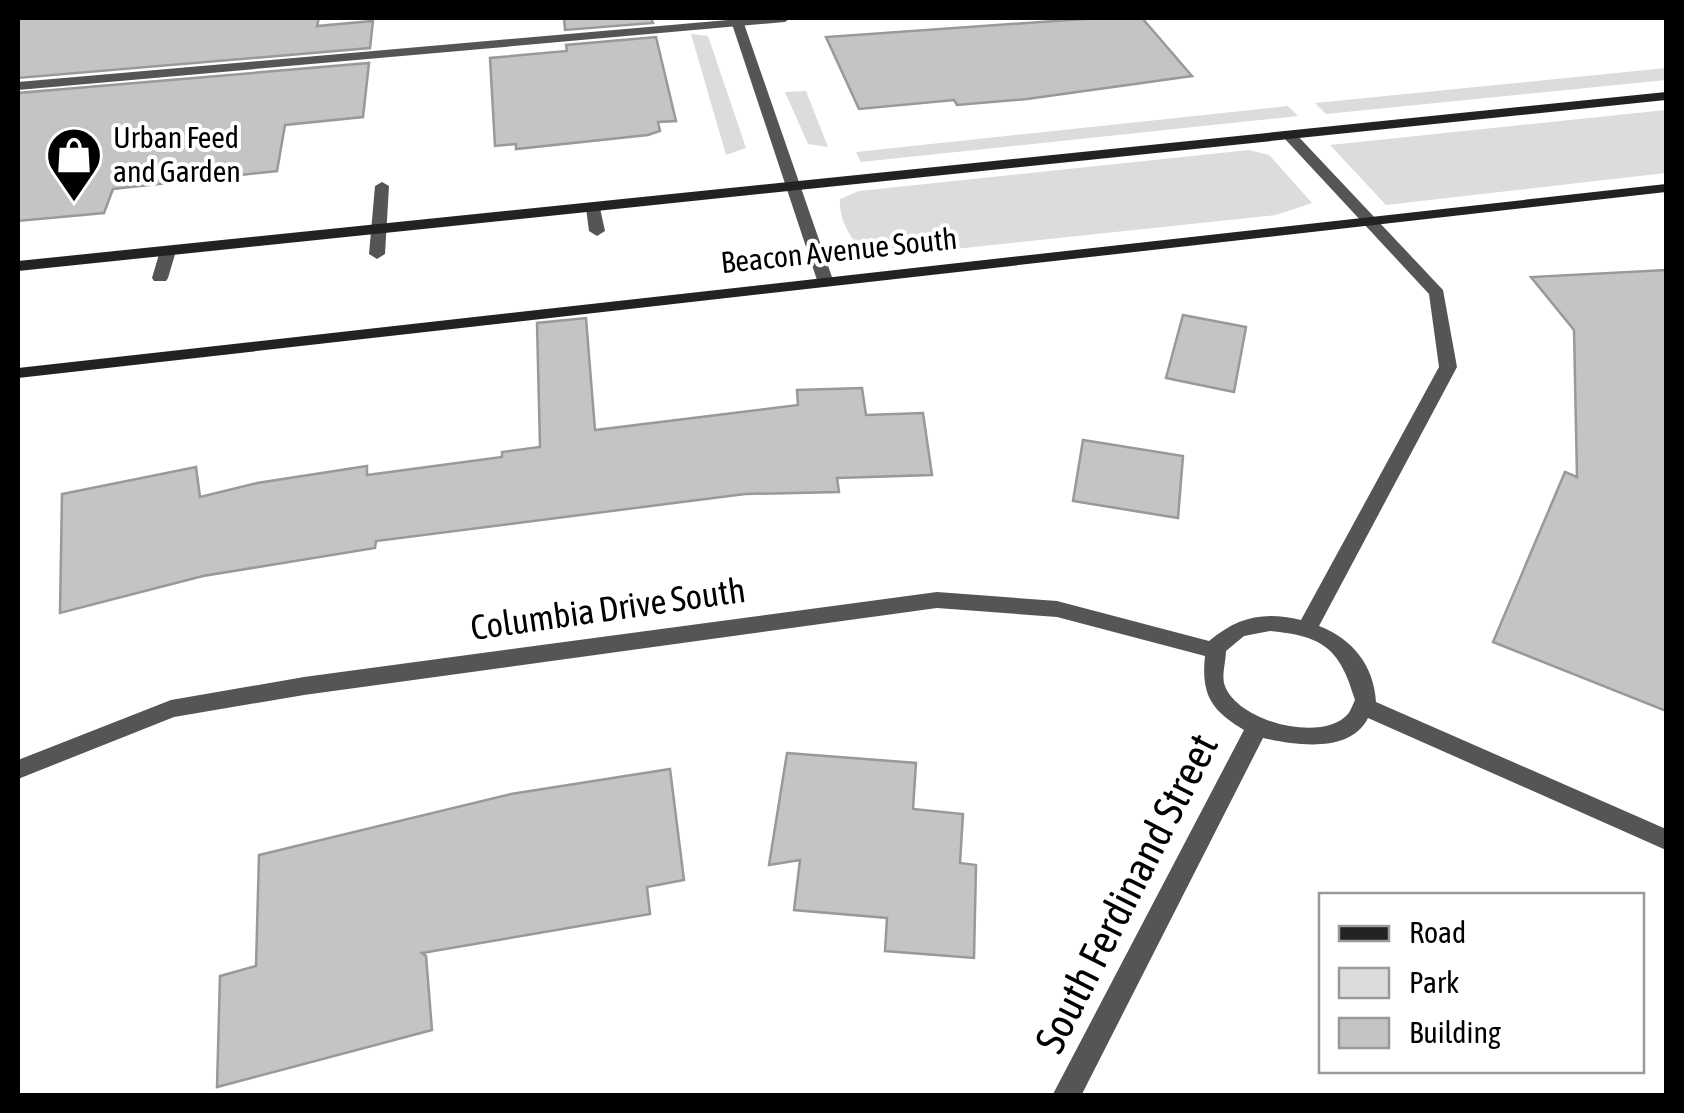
<svg xmlns="http://www.w3.org/2000/svg" width="1684" height="1113" viewBox="0 0 1684 1113" font-family="'Asap Condensed',sans-serif">
<style>
.green{fill:#dcdcdc}
.building{fill:#c4c4c4;stroke:#999;stroke-width:2.5}
.lines{fill:none;stroke-linecap:round;stroke-linejoin:round}
.lane{fill:#555;fill-rule:evenodd}
.street{fill:#555;fill-rule:evenodd}
.secondary{fill:#222;fill-rule:evenodd}
.labels{text-anchor:middle;stroke-width:8;stroke-linejoin:round;paint-order:stroke}
.far-poi-label{font-size:30px;fill:#000;stroke:#fff;text-anchor:start}
.far-street-label{font-size:30px;fill:#000;stroke:#fff}
.street-label{font-size:35px;fill:#000;stroke:#fff}
.near-street-label{font-size:42px;fill:#000;stroke:#fff}
</style>
<rect width="100%" height="100%" fill="#fff"/>
<g class="green">
<polygon points="691,34 708,36 746,148 726,155"/>
<polygon points="1666,68 1666,80 1326,114 1315,103"/>
<polygon points="806,91 828,147 808,144 785,92"/>
<polygon points="1288,106 1298,116 861,162 856,152"/>
<polygon points="1666,110 1666,173 1386,205 1330,145"/>
<path d="M1249 150 1269 155 1312 203 1276 215 889 256 860 250C849 233 839 221 840 199L859 191Z"/>
</g>
<g class="building">
<polygon points="18,18 319,18 317,26 373,21 370,48 18,78"/>
<polygon points="564,18 651,18 653,23 565,30"/>
<polygon points="1098,18 1142,18 1192,76 1027,99 957,105 954,100 859,109 826,37"/>
<polygon points="656,37 676,121 658,122 660,131 648,135 516,149 516,144 495,146 490,58 567,51 566,45"/>
<polygon points="369,63 363,117 285,125 277,171 113,189 104,213 18,221 18,93"/>
<polygon points="1666,270 1666,711 1493,642 1565,472 1577,477 1574,330 1531,277"/>
<polygon points="1183,315 1246,327 1234,392 1166,378"/>
<polygon points="586,318 595,430 798,405 797,390 862,388 866,415 923,413 932,475 837,478 839,492 745,494 376,541 375,548 203,576 60,613 62,494 196,467 200,497 257,483 367,466 367,475 502,457 502,452 540,447 537,323"/>
<polygon points="1083,440 1183,456 1178,518 1073,501"/>
<polygon points="787,753 916,763 913,809 963,814 960,863 976,865 974,958 885,951 887,918 794,910 800,860 769,865"/>
<polygon points="670,769 684,880 647,887 650,914 422,953 426,956 432,1030 217,1087 220,976 256,966 259,855 511,794"/>
</g>
<g class="lines">
<g class="lane">
<polygon points="751,18 791,18 785,22 18,90 18,82"/>
<polygon points="382,182 389,186 385,254 377,259 369,254 375,186"/>
<polygon points="593,204 600,208 605,231 597,236 589,231 586,208"/>
<polygon points="168,246 176,251 168,278 166,281 154,281 152,278 160,251"/>
</g>
<g class="street">
<polygon points="730,18 742,18 833,280 831,283 819,283 817,280"/>
<path d="M1285 133H1295L1443 290 1457 367 1319 626C1353 639 1374 666 1376 702L1666 829V850L1368 718C1350 754 1295 745 1263 738L1081 1096H1052L1244 730C1211 710 1201 695 1205 656L1057 617 937 608 304 695 174 717 18 779V760L171 700 304 677 937 592 1057 601 1209 641C1238 617 1263 611 1301 620L1439 367 1429 294 1285 139ZM1270 631C1324 636 1340 649 1355 700 1353 704 1351 710 1348 714 1322 744 1234 721 1224 683 1222 674 1226 660 1226 651L1244 636Z"/>
</g>
<g class="secondary">
<polygon points="1666,92 1666,100 18,271 18,261"/>
<polygon points="1666,184 1666,192 18,378 18,368"/>
</g>
</g>
<defs>
<g id="shop-pin" transform="scale(2.875)"><path d="M0 17L-7.5 6A9.5 9.5 0 1 1 7.5 6Z" fill="#000" stroke="#fff"/><path d="M-5-2.5h2.3a2.7 3.5 0 0 1 5.4 0H5L5.5 6h-11ZM-1.5-2.5h3a1.5 2.3 0 0 0-3 0Z" fill="#fff"/></g>
</defs>
<g fill-rule="evenodd">
<use href="#shop-pin" x="74" y="155"/>
</g>
<g class="labels">
<g class="far-poi-label">
<text x="113" y="148">Urban Feed<tspan x="113" dy="34">and Garden</tspan></text>
</g>
<g class="far-street-label">
<text transform="translate(839 251) rotate(-6)" y="10">Beacon Avenue South</text>
</g>
<g class="street-label">
<text transform="translate(608 609) rotate(-8)" y="12">Columbia Drive South</text>
</g>
<g class="near-street-label">
<text transform="translate(1126 893) rotate(-63)" y="15">South Ferdinand Street</text>
</g>
</g>
<rect width="1684" height="1113" fill="none" stroke="#000000" stroke-width="40"/>
<rect x="1319" y="893" width="325" height="180" fill="#ffffff" stroke="#999999" stroke-width="2.5"/>
<rect x="1339" y="926" width="50" height="15" fill="#222222" stroke="#999999" stroke-width="2.5"/>
<text x="1409" y="943" font-size="30" fill="#000000">Road</text>
<rect x="1339" y="968" width="50" height="30" fill="#dcdcdc" stroke="#999999" stroke-width="2.5"/>
<text x="1409" y="993" font-size="30" fill="#000000">Park</text>
<rect x="1339" y="1018" width="50" height="30" fill="#c4c4c4" stroke="#999999" stroke-width="2.5"/>
<text x="1409" y="1043" font-size="30" fill="#000000">Building</text>
</svg>
